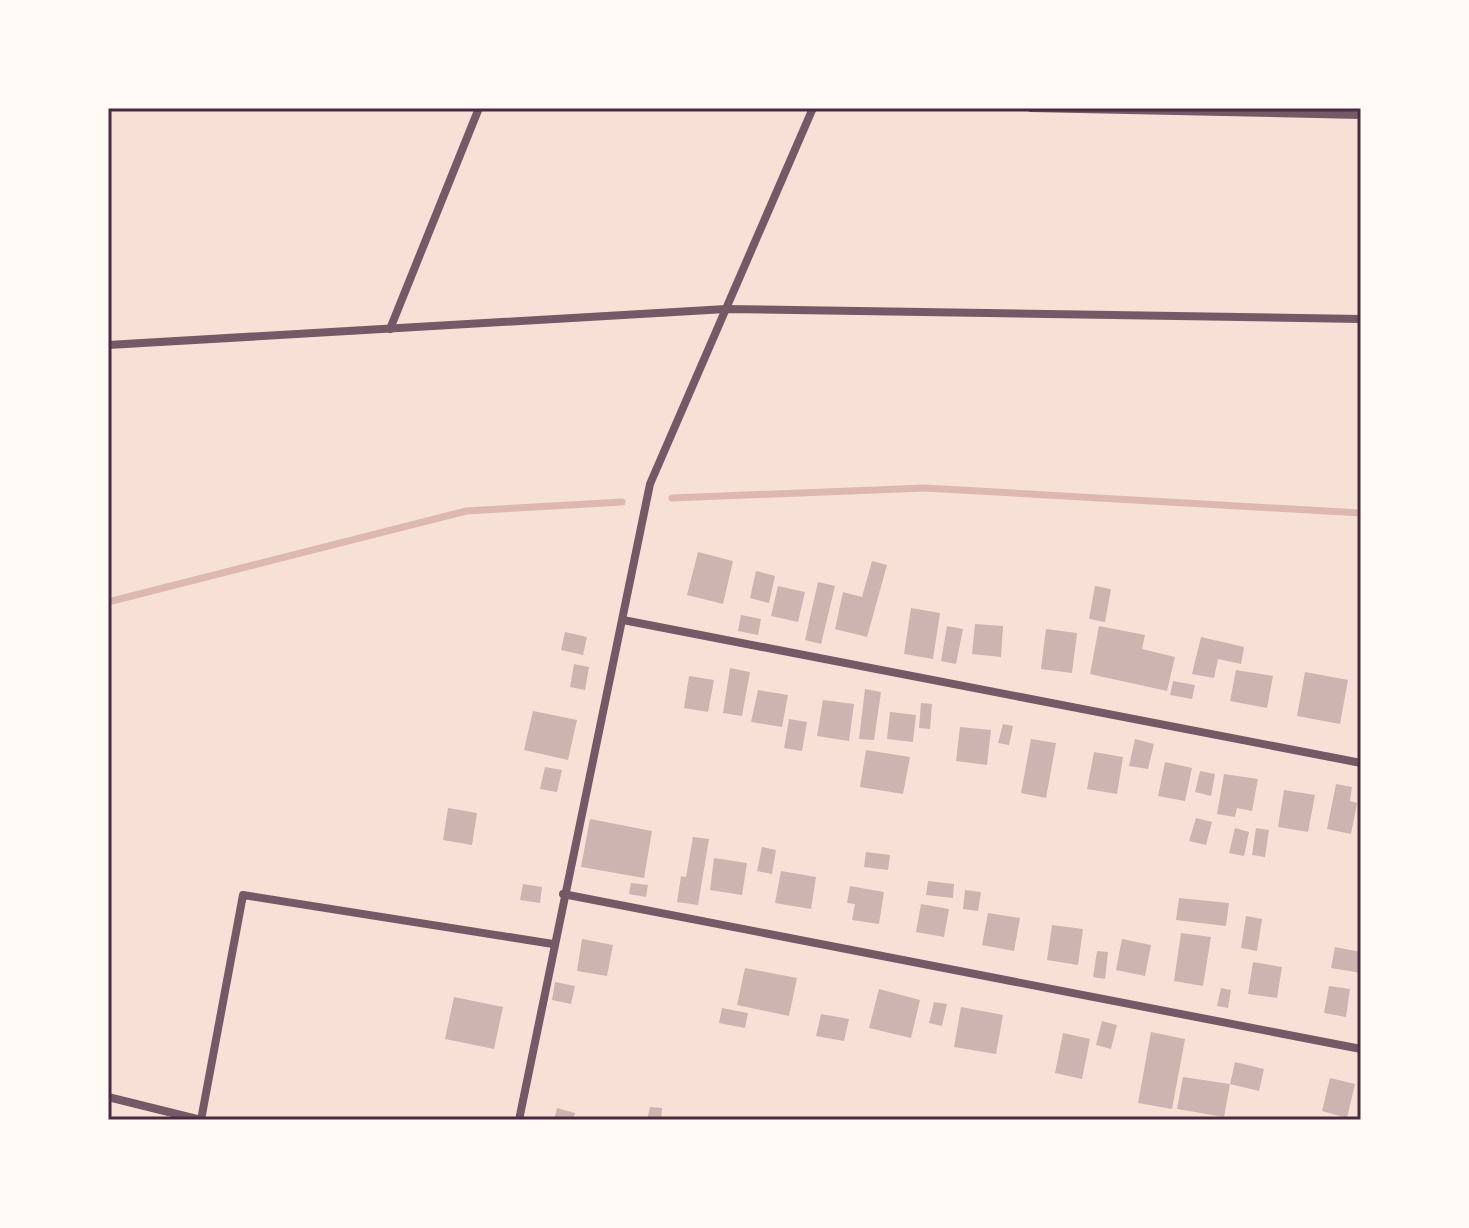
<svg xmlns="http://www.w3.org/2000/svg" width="1469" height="1228" viewBox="0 0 1469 1228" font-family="Commissioner,sans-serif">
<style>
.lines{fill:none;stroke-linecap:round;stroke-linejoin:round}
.stream{stroke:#dcb8b0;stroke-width:7}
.building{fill:#ccb4b1}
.minor{stroke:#755966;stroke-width:8}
.neatline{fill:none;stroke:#4a2c40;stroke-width:3}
</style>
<rect width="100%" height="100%" fill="#f7e1d7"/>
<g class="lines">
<g class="stream">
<polyline points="672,498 925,488 1361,513"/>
<polyline points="108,602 466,511 622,502"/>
</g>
</g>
<g class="building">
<polygon points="698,552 733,561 723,604 687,595"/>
<polygon points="872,561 887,565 867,637 835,629 843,592 862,597"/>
<polygon points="756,571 775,576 769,603 750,598"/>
<polygon points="818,582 835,586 821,644 805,640"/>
<polygon points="778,586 805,592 798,622 771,616"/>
<polygon points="1095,586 1111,589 1105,622 1089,619"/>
<polygon points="911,608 940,613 933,659 904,654"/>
<polygon points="741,615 761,619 758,635 738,631"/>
<polygon points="975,624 1003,626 1001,657 972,654"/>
<polygon points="947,626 963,629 956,664 941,661"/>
<polygon points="1099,626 1145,635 1142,649 1175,657 1167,691 1090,674"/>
<polygon points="1046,629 1077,633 1072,673 1041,669"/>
<polygon points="565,632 587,637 583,655 561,650"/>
<polygon points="1201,637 1244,647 1241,664 1218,659 1214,678 1192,674"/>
<polygon points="574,664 589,667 585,690 570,687"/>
<polygon points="730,668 750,672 742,716 723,713"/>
<polygon points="1236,670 1273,676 1267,708 1230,701"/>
<polygon points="1305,672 1348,680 1340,724 1297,716"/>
<polygon points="689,676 714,680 708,712 684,708"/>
<polygon points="1173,681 1195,685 1192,699 1170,695"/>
<polygon points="865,689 881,692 874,740 859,739"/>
<polygon points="758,690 788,695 782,727 751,722"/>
<polygon points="823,700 854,704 849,741 817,736"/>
<polygon points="921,703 932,704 930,729 919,728"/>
<polygon points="533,711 577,720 568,760 524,750"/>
<polygon points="890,712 916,715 913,742 887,739"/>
<polygon points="789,719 807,722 802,751 784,748"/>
<polygon points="1003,724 1013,726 1009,745 998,743"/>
<polygon points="960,727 991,730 987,765 956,761"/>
<polygon points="1031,739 1056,743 1046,798 1021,793"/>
<polygon points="1135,739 1154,744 1148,769 1129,766"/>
<polygon points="866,750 910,757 903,794 860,787"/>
<polygon points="1094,752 1123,757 1117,794 1087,789"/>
<polygon points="1165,762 1192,768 1185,801 1158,796"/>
<polygon points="545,767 562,770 557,792 540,789"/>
<polygon points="1200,771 1215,774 1211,796 1195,792"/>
<polygon points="1224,774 1258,779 1252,811 1237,808 1235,817 1217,814"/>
<polygon points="1336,784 1352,787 1350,801 1357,803 1351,834 1327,829"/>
<polygon points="1284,790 1315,795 1308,832 1278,827"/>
<polygon points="448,808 477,813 472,845 443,840"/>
<polygon points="1196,818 1212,822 1206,845 1189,841"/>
<polygon points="590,819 652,831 644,878 581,867"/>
<polygon points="1235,828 1249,832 1244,856 1229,853"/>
<polygon points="1256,828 1269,830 1265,857 1252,855"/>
<polygon points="693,837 709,839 698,905 677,902 681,876 686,877"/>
<polygon points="762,847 776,850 772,874 757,871"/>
<polygon points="866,852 890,855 888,870 864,867"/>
<polygon points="714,858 747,863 742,895 710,890"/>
<polygon points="781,871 816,877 811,909 775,903"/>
<polygon points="928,881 954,884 953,898 926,895"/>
<polygon points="631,883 648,885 646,897 629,894"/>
<polygon points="523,884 542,887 540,903 520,900"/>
<polygon points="850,886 884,892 879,924 852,920 855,904 847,903"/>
<polygon points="965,890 981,892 978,911 963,909"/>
<polygon points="1179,898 1229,903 1226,926 1176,920"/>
<polygon points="921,904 949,909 944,937 916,932"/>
<polygon points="988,913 1020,918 1014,951 982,945"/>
<polygon points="1246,916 1262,919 1257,951 1241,948"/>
<polygon points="1052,925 1083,929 1078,965 1047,960"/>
<polygon points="1181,933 1211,937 1203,986 1174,981"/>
<polygon points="582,939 613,945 607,976 577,971"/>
<polygon points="1122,939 1151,945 1145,976 1116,970"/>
<polygon points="1335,947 1361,952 1361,973 1331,968"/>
<polygon points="1097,951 1108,952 1105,979 1093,977"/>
<polygon points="1253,962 1282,967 1277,998 1248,994"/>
<polygon points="745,968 797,978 789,1016 737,1005"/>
<polygon points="555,982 575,986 571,1004 552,1000"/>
<polygon points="1329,986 1350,989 1346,1017 1324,1013"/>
<polygon points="1221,988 1231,990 1228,1008 1217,1006"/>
<polygon points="879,989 920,1000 911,1038 869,1028"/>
<polygon points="454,997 503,1007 494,1049 445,1039"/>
<polygon points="934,1002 947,1004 942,1026 929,1023"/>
<polygon points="961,1007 1003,1015 996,1054 954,1047"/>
<polygon points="722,1008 748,1013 745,1028 719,1023"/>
<polygon points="821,1014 849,1019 844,1041 816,1036"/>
<polygon points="1102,1021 1117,1025 1111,1049 1096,1045"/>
<polygon points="1151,1032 1185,1039 1172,1109 1138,1103"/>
<polygon points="1063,1033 1090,1039 1082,1079 1055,1073"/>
<polygon points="1235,1062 1264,1069 1259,1091 1230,1084"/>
<polygon points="1183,1077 1230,1084 1224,1117 1177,1109"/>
<polygon points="1330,1078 1355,1084 1347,1118 1322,1111"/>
<polygon points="650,1107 662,1108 661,1120 647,1120"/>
<polygon points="557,1108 575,1113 573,1120 554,1120"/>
</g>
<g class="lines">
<g class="minor">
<polyline points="1031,108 1361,115"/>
<polyline points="390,329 479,108"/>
<polyline points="108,345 726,309 1361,319"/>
<polyline points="623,620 1361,763"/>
<polyline points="563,894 1361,1049"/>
<polyline points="108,1097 201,1120"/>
<polyline points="201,1120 243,895 553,944"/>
<polyline points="519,1120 650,484 813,108"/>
</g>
</g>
<rect width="1469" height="1228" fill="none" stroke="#fffaf5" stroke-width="220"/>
<rect x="110" y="110" width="1249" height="1008" class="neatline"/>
</svg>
